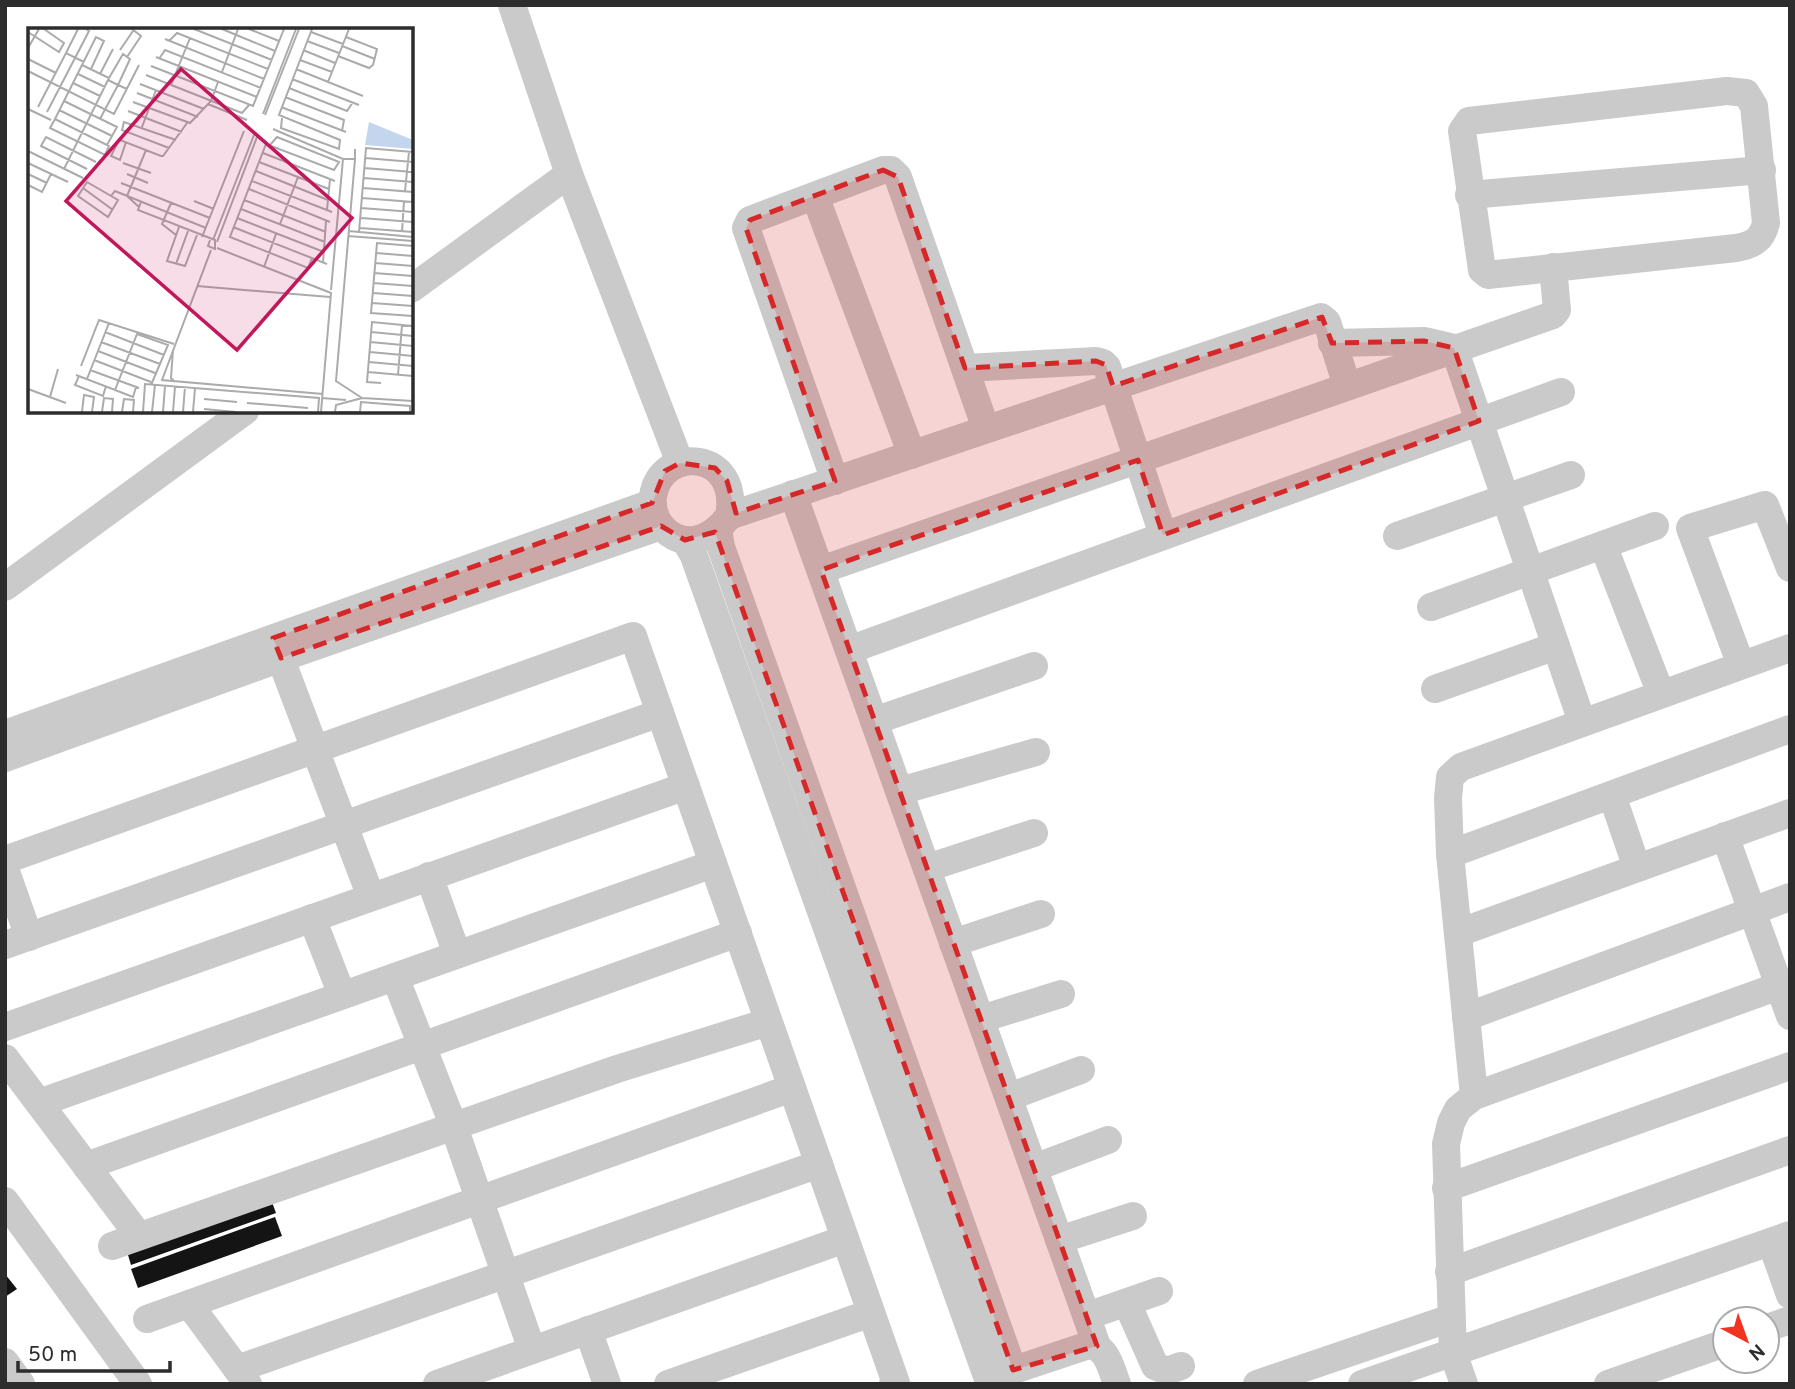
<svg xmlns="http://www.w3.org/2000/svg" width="1795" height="1389" viewBox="0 0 1795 1389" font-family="Overpass,sans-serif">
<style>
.building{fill:#141414}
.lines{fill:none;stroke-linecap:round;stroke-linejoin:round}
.minor{stroke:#cacaca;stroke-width:28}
.marked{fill:#d62828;fill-opacity:0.2;stroke:#d62828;stroke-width:5;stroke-dasharray:14 9;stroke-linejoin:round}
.inset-road{fill:none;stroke:#ababab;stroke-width:2}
.view{fill:#c2185b;fill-opacity:0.15;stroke:#c2185b;stroke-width:3.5}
.inset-edge{fill:none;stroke:#2d2d2d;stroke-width:3.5}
</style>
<rect width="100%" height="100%" fill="#fff"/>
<g class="building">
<polygon points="269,1194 276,1213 131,1265 125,1245"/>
<polygon points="275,1217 282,1236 138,1288 131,1269"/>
<polygon points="5,1274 17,1289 5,1297"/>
</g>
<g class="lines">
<g class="minor">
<polyline points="512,5 569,174 680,463"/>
<path d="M1727 91 1746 93 1754 106 1766 223C1762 240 1753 245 1736 248L1488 275 1482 270 1462 131 1469 121Z"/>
<polyline points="1469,195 1762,170"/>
<polyline points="815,196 912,455"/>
<polyline points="411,289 569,174"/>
<polyline points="1332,343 1424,341 1454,348 1582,722"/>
<polyline points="965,368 1096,361 1103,363 1107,367 1163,535"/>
<polyline points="835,481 746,228 750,220 883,170 891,170 898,177 986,429"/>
<polyline points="793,494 1097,1346"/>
<path d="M729 516C741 449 661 445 653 496 652 506 654 517 661 526 684 552 712 539 729 516L1321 317 1327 322 1347 386"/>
<polyline points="718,530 721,547 1013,1370"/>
<polyline points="1397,536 1571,475"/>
<polyline points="685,540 694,556 988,1379"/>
<polyline points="1603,545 1661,694"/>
<polyline points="821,570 1553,315 1557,310 1553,267"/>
<polyline points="5,587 245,411"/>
<polyline points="1431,607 1655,526"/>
<polyline points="274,641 371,897"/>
<polyline points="849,650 1561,392"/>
<polyline points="1741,665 1690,528 1765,505 1790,568"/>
<polyline points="1435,689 1556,646"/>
<polyline points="874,721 1034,666"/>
<polyline points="5,734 652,503"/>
<polyline points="5,758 281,658 661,526"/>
<polyline points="900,791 1036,752"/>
<polyline points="1612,795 1637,868"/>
<polyline points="1725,836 1790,1016"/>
<polyline points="1450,854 1790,729"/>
<polyline points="5,860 633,636 896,1383 893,1384"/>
<polyline points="927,868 1034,833"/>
<polyline points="5,869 29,937"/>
<polyline points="429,876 457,954"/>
<polyline points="312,918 342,995"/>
<polyline points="1458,933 1790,813"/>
<polyline points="953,943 1041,914"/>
<polyline points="5,945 660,713"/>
<polyline points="395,977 454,1127 532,1350"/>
<polyline points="1466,1017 1790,897"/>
<polyline points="981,1019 1061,994"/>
<polyline points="5,1027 686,786"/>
<polyline points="5,1058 139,1236"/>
<polyline points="1474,1096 1450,854 1448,798 1450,777 1461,767 1790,648"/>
<polyline points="1009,1097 1081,1070"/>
<polyline points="39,1103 713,864"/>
<polyline points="86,1166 738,933"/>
<polyline points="1034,1168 1108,1140"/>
<polyline points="1446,1188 1790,1066"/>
<polyline points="5,1201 138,1384"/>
<polyline points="1059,1240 1133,1216"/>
<polyline points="1771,1242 1790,1295"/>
<polyline points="112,1246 617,1069 768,1022"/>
<polyline points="1449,1272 1790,1150"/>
<polyline points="1127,1303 1155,1366 1167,1371 1181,1366"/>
<polyline points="189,1304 248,1384"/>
<polyline points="1087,1316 1159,1291"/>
<polyline points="147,1319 792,1088"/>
<polyline points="1767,1328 1790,1320"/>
<polyline points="588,1330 607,1384"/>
<polyline points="5,1362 21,1384"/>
<polyline points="237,1369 819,1164"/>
<path d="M996 1376 1089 1345C1107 1347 1111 1368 1117 1384"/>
<polyline points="437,1384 845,1239"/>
<polyline points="668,1384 871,1313"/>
<polyline points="1257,1384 1451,1318"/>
<polyline points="1362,1384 1790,1235"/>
<polyline points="1464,1384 1453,1353 1446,1144 1451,1123 1458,1109 1474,1096 1790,982"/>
<polyline points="1608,1384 1725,1343"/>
</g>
</g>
<path class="marked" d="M883 170 898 177 965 368 1096 361 1106 365 1113 386 1322 317 1332 343 1424 341 1454 348 1479 421 1163 535 1138 460 821 570 1097 1346 1013 1370 715 532 685 540 661 526 281 658 273 638 652 503 665 471 680 463 715 468 727 481 736 513 835 481 746 228 750 220Z"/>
<g transform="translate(28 28)">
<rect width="385" height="385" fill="#fff"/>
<path d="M341 94 385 112V121L337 117Z" fill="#c3d6ed"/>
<path class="inset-road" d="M166 1 244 32M194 1 247 23M221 1 251 13M0 4 31 24 36 15 16 1M283 4 315 16M137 11 236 51M141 13 149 5 240 41M279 13 311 25M314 18 347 31M0 20 11 1M92 22 105 3M275 22 307 35M38 25 50 1M310 28 341 40 345 37 349 21 318 9M99 29 113 8 104 1M128 29 229 69M0 31 28 45M131 31 137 22 233 60M272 32 304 44M123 38 225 78 256 1M268 41 335 68M0 43 86 86 111 37M194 44 210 1M50 46 77 59M72 46 85 21M118 47 214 85 221 77M81 50 95 26 99 29 102 31 90 57 99 61M264 51 331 77M300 54 321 1M45 55 72 68M112 56 176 81M143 57 162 10M261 60 319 83 325 74M109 65 170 89M257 69 316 92 314 103M36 73 89 99 79 117M105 74 162 95 183 73 190 54M180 76 219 92M10 79 38 25 56 34M253 79 318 104M0 81 23 92M31 82 84 108M100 83 154 104M19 84 61 3 58 1M235 86 268 1M237 87 271 1M254 90 253 100 311 121 312 112 251 87 284 1M27 91 81 118 77 127 22 100ZM27 91 68 9 76 13 63 41M72 91 90 57 80 52M114 99 128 62M245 101 315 131H327V121M98 114 92 132 83 128 91 112H92L133 128H135L159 95M242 117 249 109 311 134 306 142 238 116 202 209 280 240 284 230M141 120 94 102 96 94 148 112M0 123 55 150M235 125 307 153M337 130 385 134M231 134 301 161M0 135 40 154M95 135 123 145M336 140 385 144M36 141 81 50 54 37M59 141 13 118 18 109 68 134M228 143 300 172M0 146 19 155M99 146 120 155M336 150 385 154M224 153 304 184M59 154 90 172 80 189 50 168ZM93 155 182 190M0 157 14 164 23 146M55 160 85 182M335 160 385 164 384 174M221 161 302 194M377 163 381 124M83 168 87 163 178 200M334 170 385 174M216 172 298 204M166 173 186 181M113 174 110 182 187 212V221L180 218 182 212M143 175 134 196 148 207M111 179 99 168 118 122M333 180 385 184M213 181 297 214M299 182 302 151M209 190 296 224M333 190 385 194M252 196 270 149M151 199 139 233 157 238 169 207M205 199 299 236M332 200 385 204M321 203 385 209M331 204 338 120 385 124M374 204 376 173M320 208 385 213M174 209 216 103M185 212 226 107M189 214 229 109M385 218 349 215 343 285 385 288M189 220 303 265 293 384M183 222 134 352 295 366M348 225 385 228M295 235 298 193M347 235 385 238M148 236 160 203M236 239 248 206M346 245 385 248M345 255 385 258M169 258 302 269M303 262 315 131M345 265 385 268M344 275 385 278M77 304 136 327M343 304 385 308M73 314 132 336M342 314 385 318M145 322 143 350 147 354M70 323 127 345M342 324 385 328M66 332 123 354M341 334 385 338M53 338 71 292 146 316M62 342 111 360M340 344 385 348M48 347 87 362 109 306 140 317 123 357M370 347 374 297M51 348 47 357 75 368 78 358M59 351 81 295M353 355 339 354 344 294 385 298M0 361 38 375M87 362 105 369 108 359M22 369 30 341M294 370 318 372M334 370 385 373M176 371 209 374M219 375 280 380M176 381 208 384M54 384 56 367 66 369 64 384M74 384 76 370 85 371 84 384M94 384 96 371 106 372 105 384M115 384 117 356 291 370 290 384M124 384 127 357M135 384 137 358M145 384 147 359M155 384 157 359M165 384 167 360M307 384 308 377 334 370 308 353 327 131M310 384H332M332 384 333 374 382 378V384"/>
<path class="view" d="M153 41 324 190 209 322 38 173Z"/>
<rect width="385" height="385" class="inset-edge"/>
</g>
<rect width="1795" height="1389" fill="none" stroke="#2d2d2d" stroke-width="14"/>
<g transform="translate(1746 1340) rotate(139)"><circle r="33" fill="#ffffff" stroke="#ababab" stroke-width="2"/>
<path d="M0-5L12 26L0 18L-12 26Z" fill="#f13321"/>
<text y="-10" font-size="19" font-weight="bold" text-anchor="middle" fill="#2d2d2d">N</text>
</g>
<path d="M18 1361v10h152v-10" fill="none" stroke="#2d2d2d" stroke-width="3.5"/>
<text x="28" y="1361" font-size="21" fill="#2d2d2d" stroke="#ffffff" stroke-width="5" paint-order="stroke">50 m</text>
</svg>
